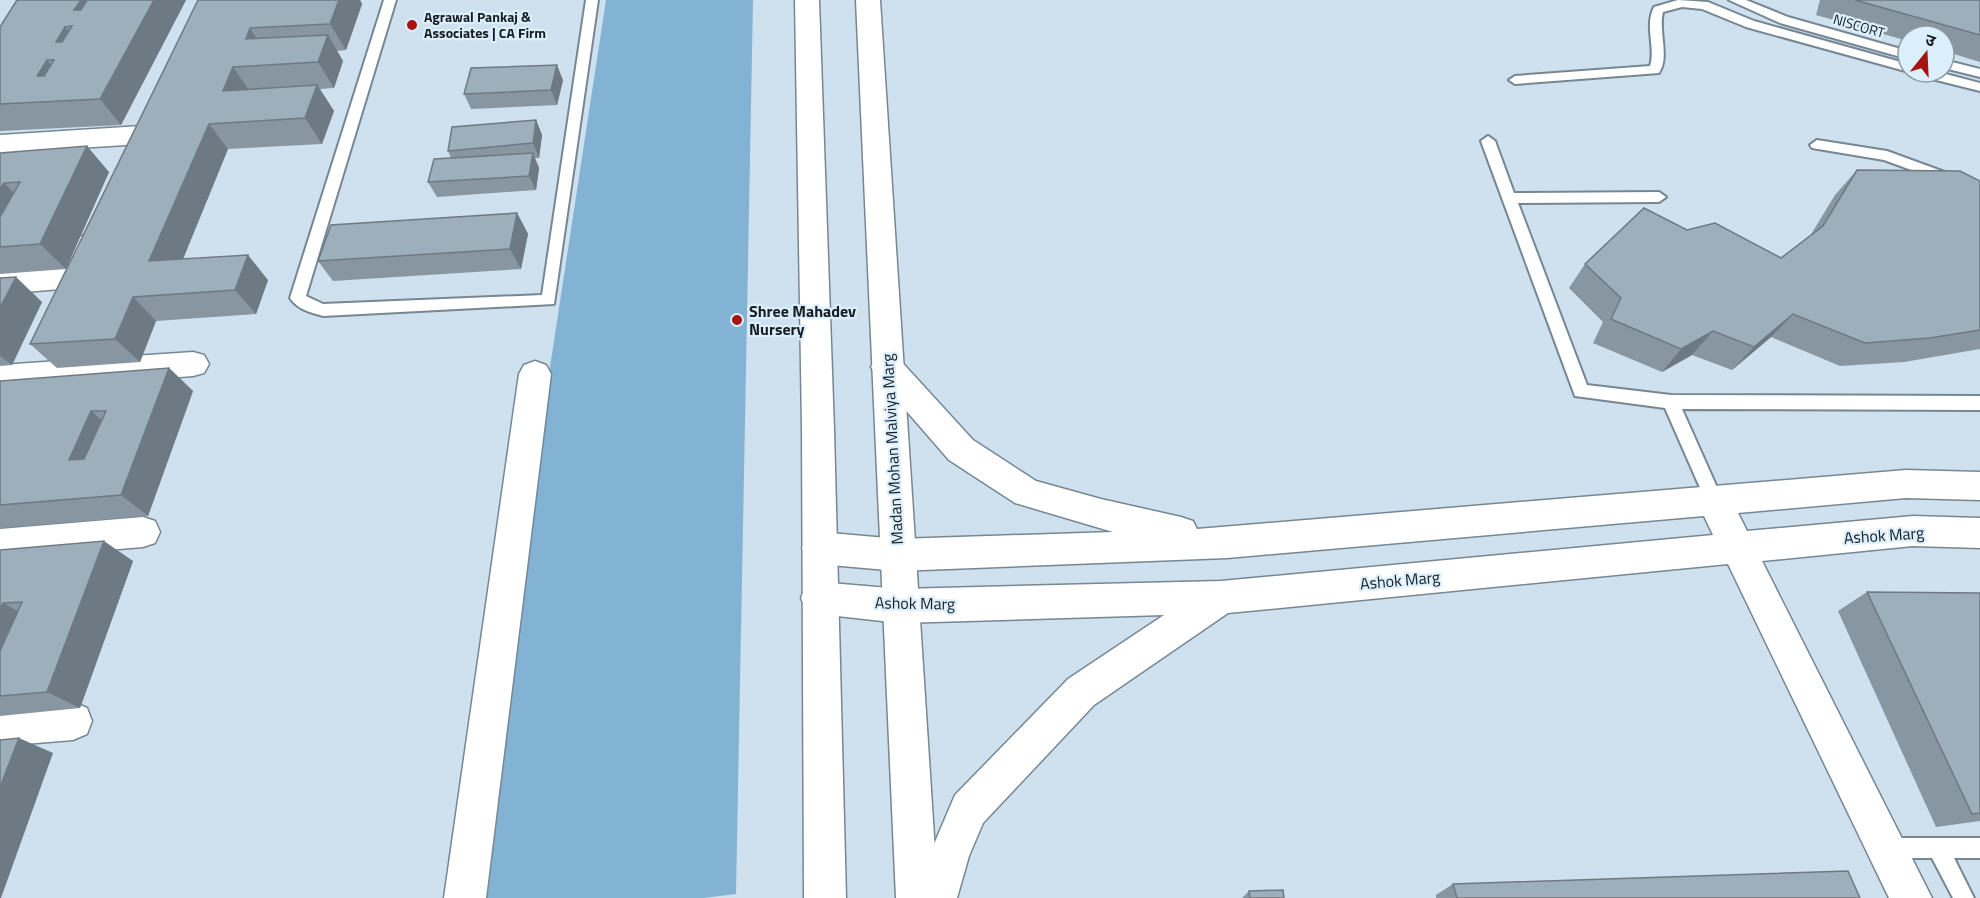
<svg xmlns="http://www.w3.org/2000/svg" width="1980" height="898" viewBox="0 0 1980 898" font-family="'Titillium Web','Noto Sans Devanagari',sans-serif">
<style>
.green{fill:#83b3d4}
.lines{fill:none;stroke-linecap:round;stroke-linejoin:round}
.service-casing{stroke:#768793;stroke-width:4}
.minor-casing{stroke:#768793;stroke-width:3}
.secondary-casing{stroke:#768793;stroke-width:3}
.service{fill:#fff;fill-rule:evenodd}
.minor{fill:#fff;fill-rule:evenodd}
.secondary{fill:#fff;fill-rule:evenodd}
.wall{fill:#8796a1}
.shaded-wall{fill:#6e7a83}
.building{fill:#9dafbb;stroke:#6e7a83;stroke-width:1.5;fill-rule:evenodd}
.poi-dot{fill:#a7130e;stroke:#dceffc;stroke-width:2}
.labels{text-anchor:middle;stroke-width:4.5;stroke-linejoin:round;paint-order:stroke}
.far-poi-label{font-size:14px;font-weight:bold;fill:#171d22;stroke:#dceffc;text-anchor:start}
.far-street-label{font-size:14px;fill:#171d22;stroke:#dceffc}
.poi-label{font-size:16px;font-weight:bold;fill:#171d22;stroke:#dceffc;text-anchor:start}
.street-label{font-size:16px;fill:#171d22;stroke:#dceffc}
</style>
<rect width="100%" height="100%" fill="#cfe1ef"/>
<polygon class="green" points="606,0 753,0 736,894 704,898 469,898"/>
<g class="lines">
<g class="service-casing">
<g id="service">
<path d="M384 0H396L306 296 323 304 542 295 586 0H598L554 304 323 316C310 312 298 310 290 298Z"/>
<path d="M1678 0 1708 2 1754 21 1908 64 1909 72 1746 27 1702 9 1682 7 1663 12C1658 32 1670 56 1659 73L1515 84 1509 80 1515 76 1650 66C1656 47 1644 27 1654 7Z"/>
<polygon points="1729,0 1746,0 1788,17 1908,51 1908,59 1780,23"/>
<polygon points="1944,60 1980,69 1980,77 1944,68"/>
<polygon points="1915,72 1938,72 1980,83 1980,91 1916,75"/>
<polygon points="1488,136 1495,141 1514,193 1659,192 1666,197 1659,202 1518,203 1587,385 1671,395 1980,396 1980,410 1682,409 1723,501 1720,506 1714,508 1708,506 1665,408 1575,396 1481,141"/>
<polygon points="1817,140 1887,151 1980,185 1980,195 1884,160 1812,148 1810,145"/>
<polygon points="1886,838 1980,838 1980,858 1954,858 1974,898 1953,898 1932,858 1886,858 1879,855 1876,848 1879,841"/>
</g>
</g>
<g class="minor-casing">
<g id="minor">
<polygon points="141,126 150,129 154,135 150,141 141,144 0,153 0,135"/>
<polygon points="89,234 99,237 104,245 83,285 73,288 0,294 0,272 63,267 79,237"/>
<polygon points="193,352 204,355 209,364 204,373 193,376 0,391 0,365"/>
<polygon points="887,354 898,358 973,440 1036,481 1101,499 1181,517 1193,521 1197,529 1906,470 1980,472 1980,500 1906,498 1738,513 1747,531 1913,516 1980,518 1980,548 1913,546 1762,561 1932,898 1889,898 1728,564 1228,613 1094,705 983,823 969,856 957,898 915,898 929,856 955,795 1068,679 1164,615 900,623 819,614 806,610 801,598 806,586 819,582 900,589 1221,581 1713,535 1704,516 1227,558 898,571 819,564 807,559 802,548 807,537 819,532 898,539 1113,532 1015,503 949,460 876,376 871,367 876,358"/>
<polygon points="535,361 546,365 551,374 486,898 444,898 519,374 524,365"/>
<polygon points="143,517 155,521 160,532 155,543 143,547 0,559 0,529"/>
<polygon points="73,702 87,708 92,721 87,734 73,740 0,746 0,708"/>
</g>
</g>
<g class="secondary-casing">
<g id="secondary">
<polygon points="795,0 819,0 834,429 846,898 804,898 802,429"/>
<polygon points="856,0 880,0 938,898 896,898"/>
</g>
</g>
<use href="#service" class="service"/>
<use href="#minor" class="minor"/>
<use href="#secondary" class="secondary"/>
</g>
<g class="wall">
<polygon points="17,0 186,0 121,125 0,131 0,27"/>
<polygon points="198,0 360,0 362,4 346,50 337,51 343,61 334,88 320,89 334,111 322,144 228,149 183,259 268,280 256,314 156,321 140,362 57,368 30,344"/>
<polygon points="1820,0 1980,0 1980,62 1944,51 1944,36 1908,36 1908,41 1816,15"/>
<polygon points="563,80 557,105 471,109 464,94"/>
<polygon points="536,120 542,135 539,158 535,158 539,168 536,190 437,197 428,182 451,158 448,151"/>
<polygon points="0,153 109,172 66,269 0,274"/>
<polygon points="1857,170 1980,181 1980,349 1904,362 1840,366 1771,337 1732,370 1692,355 1662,372 1593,343 1603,322 1569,288 1585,264 1781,258 1810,236 1835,195"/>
<polygon points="517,213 528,234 521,269 333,281 318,261"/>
<polygon points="0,278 42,302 12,365 0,366"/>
<polygon points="169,368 193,391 148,516 0,528 0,381"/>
<polygon points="0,550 133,561 80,708 0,716"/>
<polygon points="1867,592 1980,593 1980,821 1936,827 1838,611"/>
<polygon points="1453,884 1860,898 1436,898 1436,895"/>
<polygon points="1249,891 1284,898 1242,898"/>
</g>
<g class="shaded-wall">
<polygon points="81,0 87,0 104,22 74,10"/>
<polygon points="154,0 186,0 121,125 100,99"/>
<polygon points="339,0 360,0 362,4 346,50 330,24"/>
<polygon points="65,27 87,53 56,42"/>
<polygon points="250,28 267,55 246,39"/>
<polygon points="328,35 343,61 334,88 318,62"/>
<polygon points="47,60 70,86 60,102 37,76"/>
<polygon points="557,65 563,80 557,105 551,90"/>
<polygon points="233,67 251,93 223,91"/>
<polygon points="317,85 334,111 322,144 305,118"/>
<polygon points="536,120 542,135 539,158 533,143"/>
<polygon points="209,124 228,149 172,286 149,261"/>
<polygon points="87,146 109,172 66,269 40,244"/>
<polygon points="533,153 539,168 536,190 529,176"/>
<polygon points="4,183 29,208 0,242 0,189"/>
<polygon points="517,213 528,234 521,269 510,249"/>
<polygon points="248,255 268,280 256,314 235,290"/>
<polygon points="16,277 42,302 12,365 0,356 0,308"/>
<polygon points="133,297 156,321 140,362 115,339"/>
<polygon points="1793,314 1771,337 1732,370 1754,347"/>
<polygon points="1713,331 1692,355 1662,372 1681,349"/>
<polygon points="169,368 193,391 148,516 121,495"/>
<polygon points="91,411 118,434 97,482 69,460"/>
<polygon points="104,541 133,561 80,708 47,692"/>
<polygon points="3,603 36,621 0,662 0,609"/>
<polygon points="19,738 53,753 1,898 0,898 0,787"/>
</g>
<g class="building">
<path d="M17 0H81L74 10H81L87 0H154L100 99 0 104V27ZM72 26 62 42H56L65 27ZM47 60H54L44 76H37Z"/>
<polygon points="198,0 339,0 330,24 250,28 246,39 328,35 318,62 233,67 223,91 317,85 305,118 209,124 149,261 248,255 235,290 133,297 115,339 30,344"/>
<polygon points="1855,0 1980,0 1980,35"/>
<polygon points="557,65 551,90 464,94 471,68"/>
<polygon points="536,120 533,143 448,151 452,127"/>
<polygon points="87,146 40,244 0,247 0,217 20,182 4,183 0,189 0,153"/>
<polygon points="533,153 529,176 428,182 434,159"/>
<polygon points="1857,170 1960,171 1980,181 1980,330 1930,338 1865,343 1793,314 1754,347 1713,331 1681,349 1611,319 1621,298 1585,264 1644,208 1687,230 1715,223 1781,258 1823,226"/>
<polygon points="517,213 510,249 318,261 331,225"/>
<polygon points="16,277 0,308 0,278"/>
<path d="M169 368 121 495 0 505V381ZM91 411H106L84 459 69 460Z"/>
<polygon points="104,541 47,692 0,696 0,651 22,602 3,603 0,609 0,550"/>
<polygon points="1867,592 1980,593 1980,813 1972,814"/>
<polygon points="19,738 0,787 0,740"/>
<polygon points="1848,871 1860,898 1457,898 1453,884"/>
<polygon points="1283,890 1284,898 1250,898 1249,891"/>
</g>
<g class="poi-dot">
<circle cx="412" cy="25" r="6"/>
<circle cx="737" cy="320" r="6"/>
</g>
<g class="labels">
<g class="far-poi-label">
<text x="424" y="22">Agrawal Pankaj &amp;<tspan x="424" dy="16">Associates | CA Firm</tspan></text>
</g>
<g class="far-street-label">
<text transform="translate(1859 26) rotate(16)" y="5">NISCORT</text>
</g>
<g class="poi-label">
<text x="749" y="317">Shree Mahadev<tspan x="749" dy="18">Nursery</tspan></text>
</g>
<g class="street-label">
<text transform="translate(892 449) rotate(-93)" y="6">Madan Mohan Malviya Marg</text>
<text transform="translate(1884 535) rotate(-4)" y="6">Ashok Marg</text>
<text transform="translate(1400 580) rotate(-5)" y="6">Ashok Marg</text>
<text transform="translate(915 603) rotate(1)" y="6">Ashok Marg</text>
</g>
</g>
<g transform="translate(1926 54) rotate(18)"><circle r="28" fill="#dceffc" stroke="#8d9ba5" stroke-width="1.5"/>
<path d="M0-4.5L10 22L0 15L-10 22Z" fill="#a7130e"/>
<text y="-9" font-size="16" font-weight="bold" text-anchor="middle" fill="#171d22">उ</text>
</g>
</svg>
